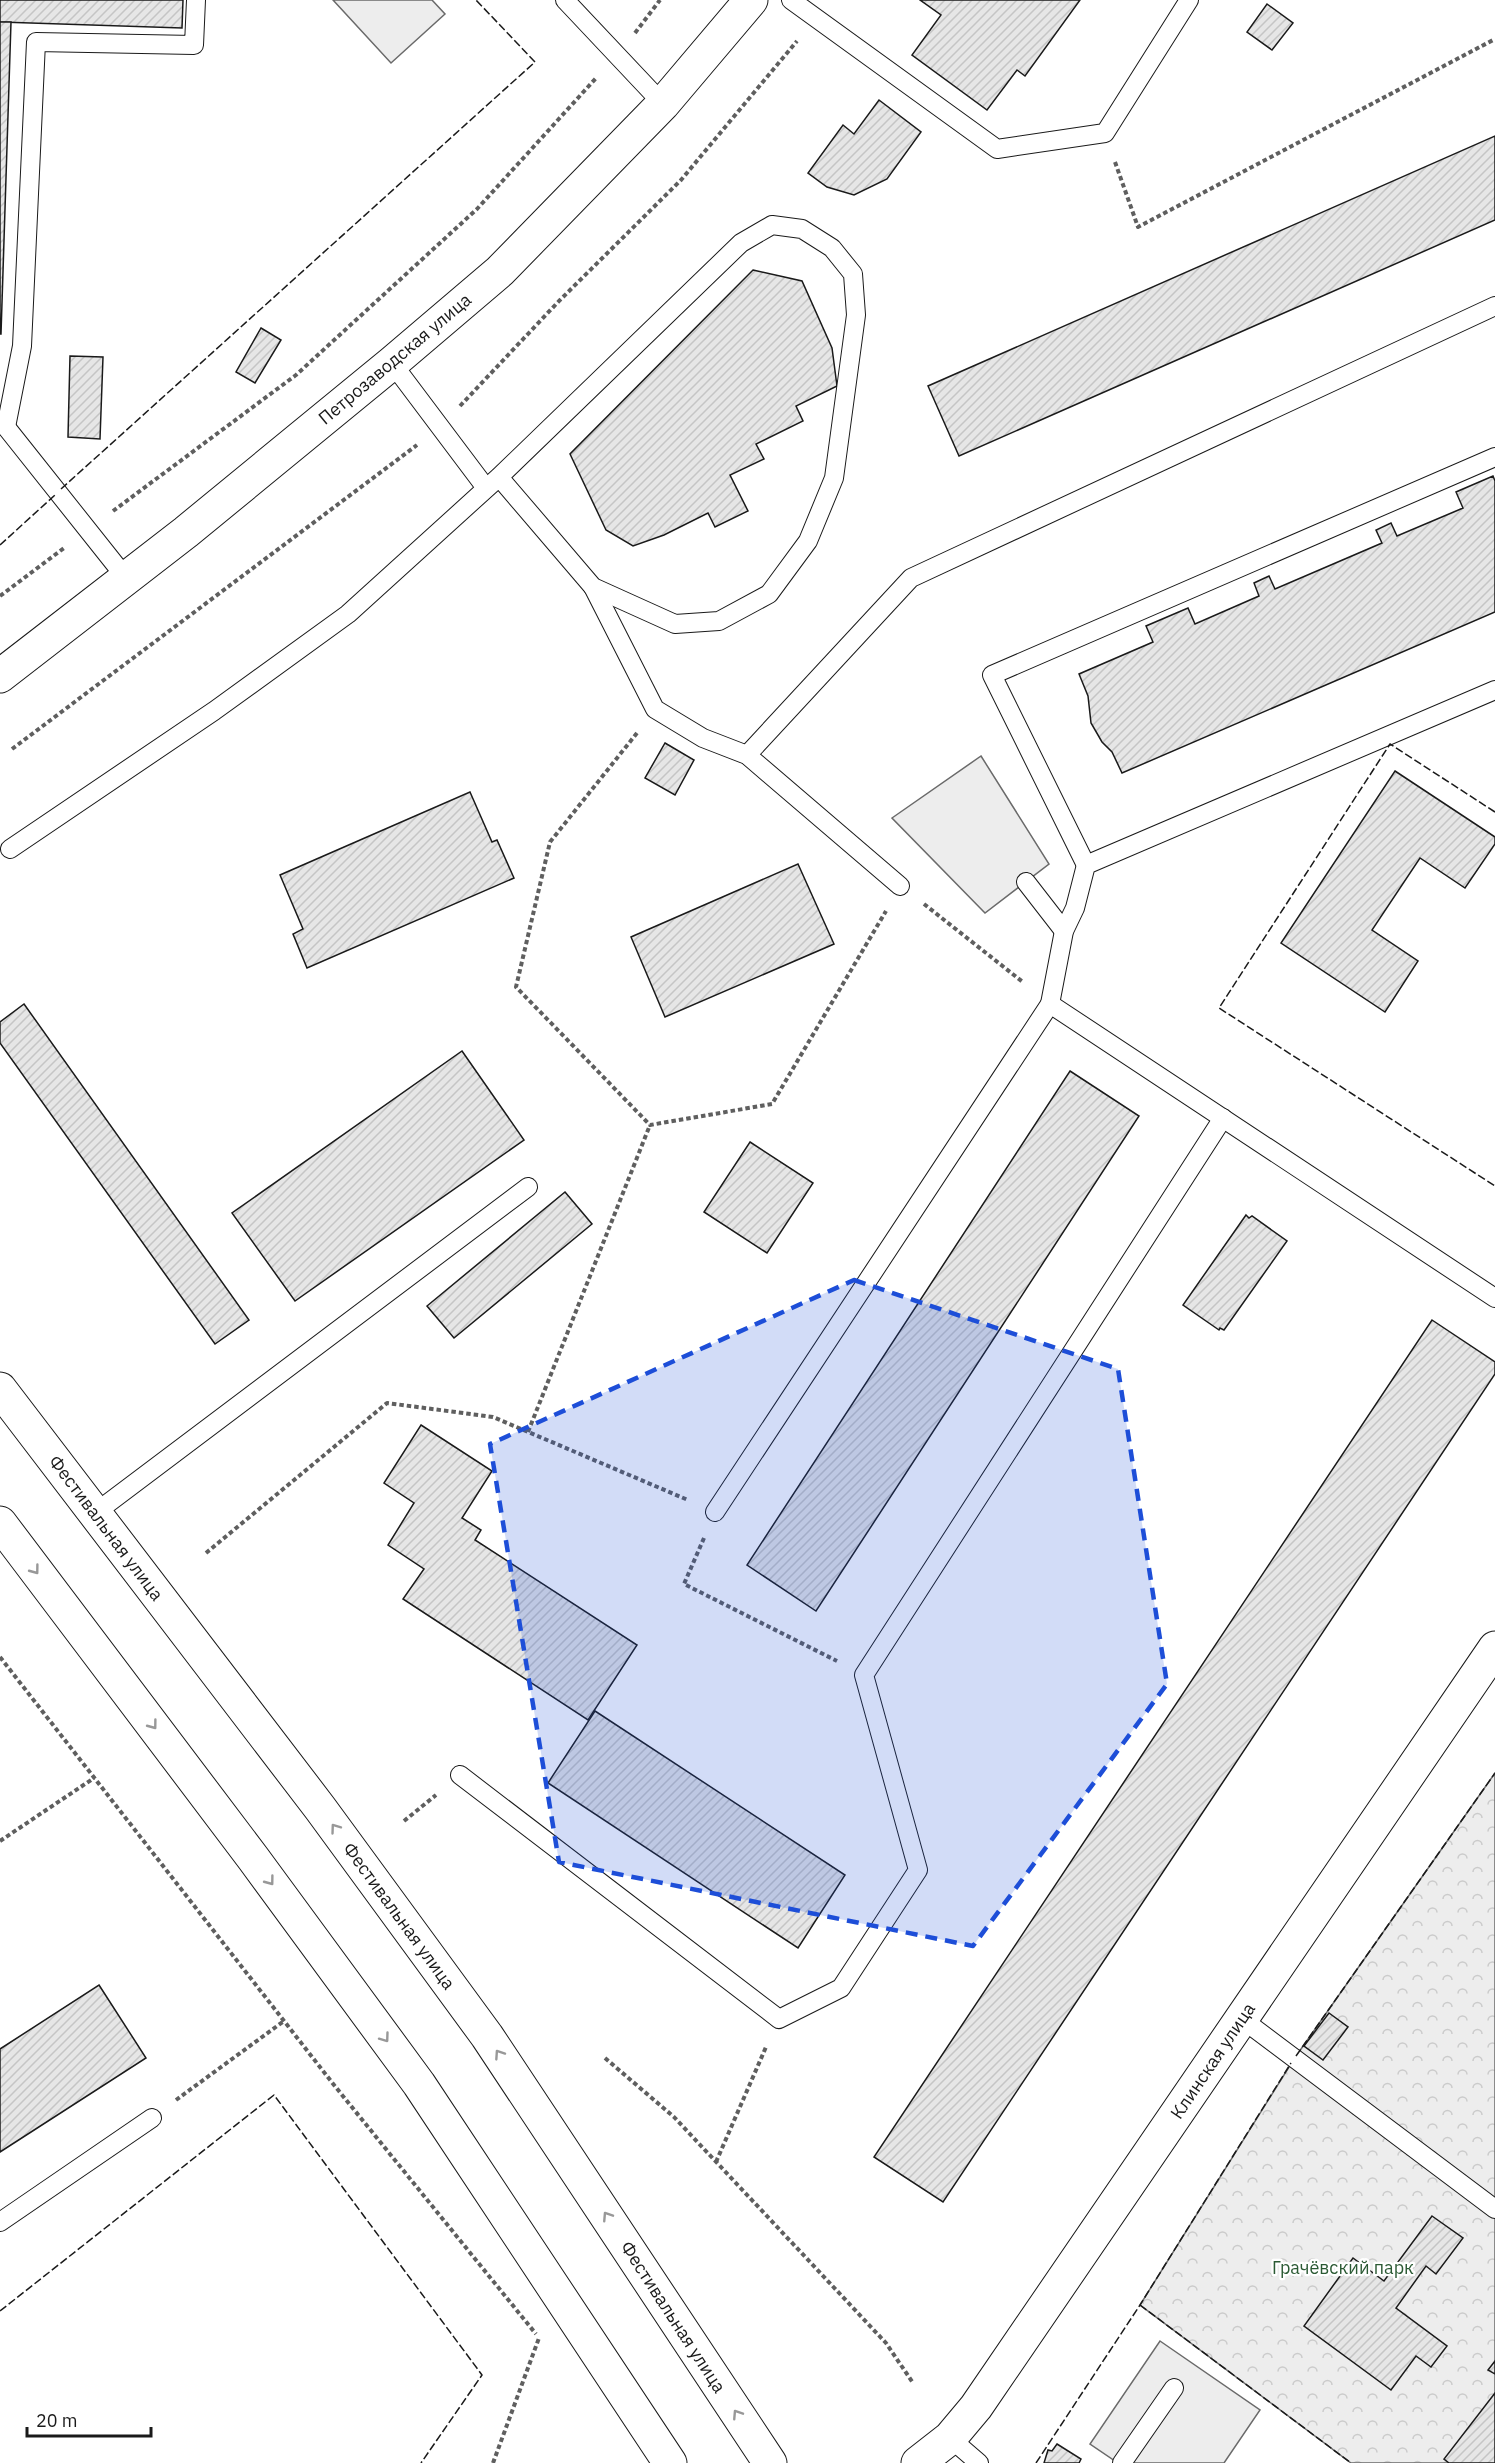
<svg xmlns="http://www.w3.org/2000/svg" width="1495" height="2463" viewBox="0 0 1495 2463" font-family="'IBM Plex Sans',sans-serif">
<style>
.built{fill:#ededed;stroke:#6a6a6a;stroke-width:1.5}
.forest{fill:url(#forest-crowns);stroke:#6a6a6a;stroke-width:1.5}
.building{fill:url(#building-hatch);stroke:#1a1a1a;stroke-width:1.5}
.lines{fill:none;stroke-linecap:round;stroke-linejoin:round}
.lane-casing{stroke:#1a1a1a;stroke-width:20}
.secondary-casing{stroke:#1a1a1a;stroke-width:35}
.path{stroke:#5f5f5f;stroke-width:4;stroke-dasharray:4.5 3;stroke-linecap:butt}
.lane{stroke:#fff;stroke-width:18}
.secondary{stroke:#fff;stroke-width:33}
.fence{stroke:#1a1a1a;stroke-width:1.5;stroke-dasharray:8 3;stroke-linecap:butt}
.oneway{stroke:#989898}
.marked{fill:#1d4ed8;fill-opacity:0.2;stroke:#1d4ed8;stroke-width:4.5;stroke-dasharray:12 8;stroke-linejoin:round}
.labels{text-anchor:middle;stroke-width:4.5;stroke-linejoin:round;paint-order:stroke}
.street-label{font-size:18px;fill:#1a1a1a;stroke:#fff}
.park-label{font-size:18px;fill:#2b5a34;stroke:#fff}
</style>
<defs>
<pattern id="forest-crowns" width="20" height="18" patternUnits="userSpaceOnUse" patternTransform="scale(1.5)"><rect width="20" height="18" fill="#ededed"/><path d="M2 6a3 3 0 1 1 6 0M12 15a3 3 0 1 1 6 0" fill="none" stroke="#cbcbcb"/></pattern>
<pattern id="building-hatch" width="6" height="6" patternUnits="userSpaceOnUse" patternTransform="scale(1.5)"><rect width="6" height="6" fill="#e6e6e6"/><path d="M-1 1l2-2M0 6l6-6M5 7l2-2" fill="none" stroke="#c5c5c5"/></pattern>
</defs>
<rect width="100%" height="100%" fill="#fff"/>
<g class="built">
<polygon points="333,0 432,0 445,14 391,63"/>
<polygon points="981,756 1049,864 985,913 892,818"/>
<polygon points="1160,2341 1260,2410 1224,2463 1118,2463 1090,2444"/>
</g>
<polygon class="forest" points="1495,1773 1495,2463 1351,2463 1140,2305 1294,2059"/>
<g class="building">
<polygon points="0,0 183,0 182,28 0,22"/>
<polygon points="920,0 1080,0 1025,76 1017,70 987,110 912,55 941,15"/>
<polygon points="1267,4 1293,23 1272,50 1247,32"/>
<polygon points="0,22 11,22 1,334 0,334"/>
<polygon points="879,100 921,132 887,179 854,195 827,187 808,173 843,125 854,134"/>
<polygon points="1495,136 1495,220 959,456 928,386"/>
<polygon points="753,270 802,281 832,348 837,386 796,406 803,421 756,444 764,459 730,475 748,511 715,527 708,513 664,535 633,546 606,530 570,454"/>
<polygon points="261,328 281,340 255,383 236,372"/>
<polygon points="70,356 103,357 100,439 68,437"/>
<polygon points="1493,476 1495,481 1495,612 1122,773 1112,752 1102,742 1091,723 1088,696 1079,674 1153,642 1146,626 1188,608 1195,624 1259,596 1254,583 1269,576 1275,589 1382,543 1376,530 1391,523 1397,536 1463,508 1456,492"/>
<polygon points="665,743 694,760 675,795 645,778"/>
<polygon points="1395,771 1495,837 1495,844 1465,888 1420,858 1372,930 1418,961 1385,1012 1281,943"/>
<polygon points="470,792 492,842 497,840 514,878 307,968 293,934 303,929 280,875"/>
<polygon points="798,864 834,944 665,1017 631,937"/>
<polygon points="24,1004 249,1320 215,1344 0,1043 0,1022"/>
<polygon points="462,1051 524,1140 295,1301 232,1213"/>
<polygon points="1070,1071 1139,1116 816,1611 747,1565"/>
<polygon points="750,1142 813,1183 767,1253 704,1212"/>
<polygon points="565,1192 592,1224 454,1338 427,1306"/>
<polygon points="1246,1215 1249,1218 1252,1216 1287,1241 1224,1330 1220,1328 1219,1330 1183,1305"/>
<polygon points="1432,1320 1495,1362 1495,1374 943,2202 874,2157"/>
<polygon points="421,1425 492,1471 462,1518 481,1530 475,1540 637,1645 588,1720 403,1599 424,1569 388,1545 414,1503 384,1483"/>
<polygon points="595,1711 845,1875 798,1948 548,1783"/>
<polygon points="99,1985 146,2058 0,2152 0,2049"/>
<polygon points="1329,2013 1348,2027 1323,2060 1304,2046"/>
<polygon points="1432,2216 1463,2238 1436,2274 1426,2266 1396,2308 1447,2346 1431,2367 1416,2356 1391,2390 1304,2326 1353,2258 1384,2281"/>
<polygon points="1495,2361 1495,2374 1488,2370"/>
<polygon points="1495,2393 1495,2463 1449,2463 1444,2459"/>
<polygon points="1057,2444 1081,2459 1079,2463 1044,2463 1048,2450 1052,2451"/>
</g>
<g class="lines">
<g class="lane-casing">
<g id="lane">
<polyline points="565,0 663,104"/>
<polyline points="791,0 997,149 1105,133 1189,0"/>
<polyline points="392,363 486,488"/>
<polyline points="6,427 22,346 36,42 194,45 196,0"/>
<polyline points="6,427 126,578"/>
<polyline points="593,587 655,709 703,738 747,755 900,886"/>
<polyline points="747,755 911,578 1495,306"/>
<polyline points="10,849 214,711 348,614 499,477 741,243 772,225 802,229 832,248 853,274 856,315 834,478 808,541 769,594 719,621 675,624 593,587 499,477"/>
<polyline points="1086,865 992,675 1495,457"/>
<polyline points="1026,882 1064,931"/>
<polyline points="1050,1004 1064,931 1075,908 1086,865 1495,690"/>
<polyline points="715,1512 1050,1004 1495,1298"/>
<polyline points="95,1513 528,1187"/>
<polyline points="460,1775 779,2019 841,1988 918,1870 864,1675 1223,1118"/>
<polyline points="1242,2019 1495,2209"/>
<polyline points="0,2222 152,2118"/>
<polyline points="950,2438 979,2463"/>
<polyline points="1122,2463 1174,2388"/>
</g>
</g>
<g class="secondary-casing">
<g id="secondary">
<polyline points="0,676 186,532 392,363 500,271 663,104 751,0"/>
<polyline points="0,1389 320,1808 487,2036 770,2463"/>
<polyline points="0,1523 253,1858 419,2084 670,2463"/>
<polyline points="918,2463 950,2438 976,2407 1495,1648"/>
</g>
</g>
<g class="path">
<polyline points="635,33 660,0"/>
<polyline points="1115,162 1138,227 1495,39"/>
<polyline points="460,406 559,301 681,180 797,41"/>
<polyline points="113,511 296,375 477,209 597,77"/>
<polyline points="0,596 64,548"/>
<polyline points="637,733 550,842 516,987 650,1125 772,1104 886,911"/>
<polyline points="12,749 417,445"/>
<polyline points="924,904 1024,983"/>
<polyline points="528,1432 650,1125"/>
<polyline points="704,1538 684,1584 837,1661"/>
<polyline points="206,1553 387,1403 493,1417 688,1500"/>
<polyline points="0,1657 334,2085 536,2334"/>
<polyline points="404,1821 436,1795"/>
<polyline points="0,1841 94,1778"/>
<polyline points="605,2058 674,2117 886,2343 913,2383"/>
<polyline points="176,2100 284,2021"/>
<polyline points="716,2162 766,2047"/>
<polyline points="493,2463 539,2338"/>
</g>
<use href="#lane" class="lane"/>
<use href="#secondary" class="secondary"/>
<g class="fence">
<polyline points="61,489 535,62 476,0"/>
<polyline points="0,545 55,495"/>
<polyline points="1495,812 1390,744 1219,1008 1495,1186"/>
<polyline points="1296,2056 1495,1773"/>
<polyline points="1140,2305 1351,2463"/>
<polyline points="0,2311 274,2095 482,2375 421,2463"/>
<polyline points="1036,2463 1140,2305 1291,2063"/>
</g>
</g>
<defs><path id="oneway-chevron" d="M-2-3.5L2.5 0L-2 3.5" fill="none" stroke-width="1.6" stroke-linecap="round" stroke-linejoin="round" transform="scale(1.5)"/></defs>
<g class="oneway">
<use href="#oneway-chevron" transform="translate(35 1570) rotate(53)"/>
<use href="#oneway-chevron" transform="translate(153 1725) rotate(53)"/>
<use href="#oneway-chevron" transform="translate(335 1828) rotate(-126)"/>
<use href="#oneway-chevron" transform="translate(270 1881) rotate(53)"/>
<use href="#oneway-chevron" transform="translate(385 2038) rotate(54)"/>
<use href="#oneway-chevron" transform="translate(499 2054) rotate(-124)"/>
<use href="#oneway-chevron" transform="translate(607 2216) rotate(-123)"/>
<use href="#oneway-chevron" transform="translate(737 2414) rotate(-123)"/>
</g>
<path class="marked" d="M854 1280 1118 1369 1167 1684 973 1946 559 1862 490 1444Z"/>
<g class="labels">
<g class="street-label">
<text transform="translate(395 359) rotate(-40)" y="6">Петрозаводская улица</text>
<text transform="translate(106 1528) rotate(53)" y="6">Фестивальная улица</text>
<text transform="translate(399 1916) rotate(54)" y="6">Фестивальная улица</text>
<text transform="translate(1213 2061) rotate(-56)" y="6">Клинская улица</text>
<text transform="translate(673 2317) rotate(57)" y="6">Фестивальная улица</text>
</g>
<g class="park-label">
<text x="1343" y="2274">Грачёвский парк</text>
</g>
</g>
<path d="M27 2427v9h124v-9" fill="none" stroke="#1a1a1a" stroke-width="3"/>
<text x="36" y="2427" font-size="18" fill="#1a1a1a" stroke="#ffffff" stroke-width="4.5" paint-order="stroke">20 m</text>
</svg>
